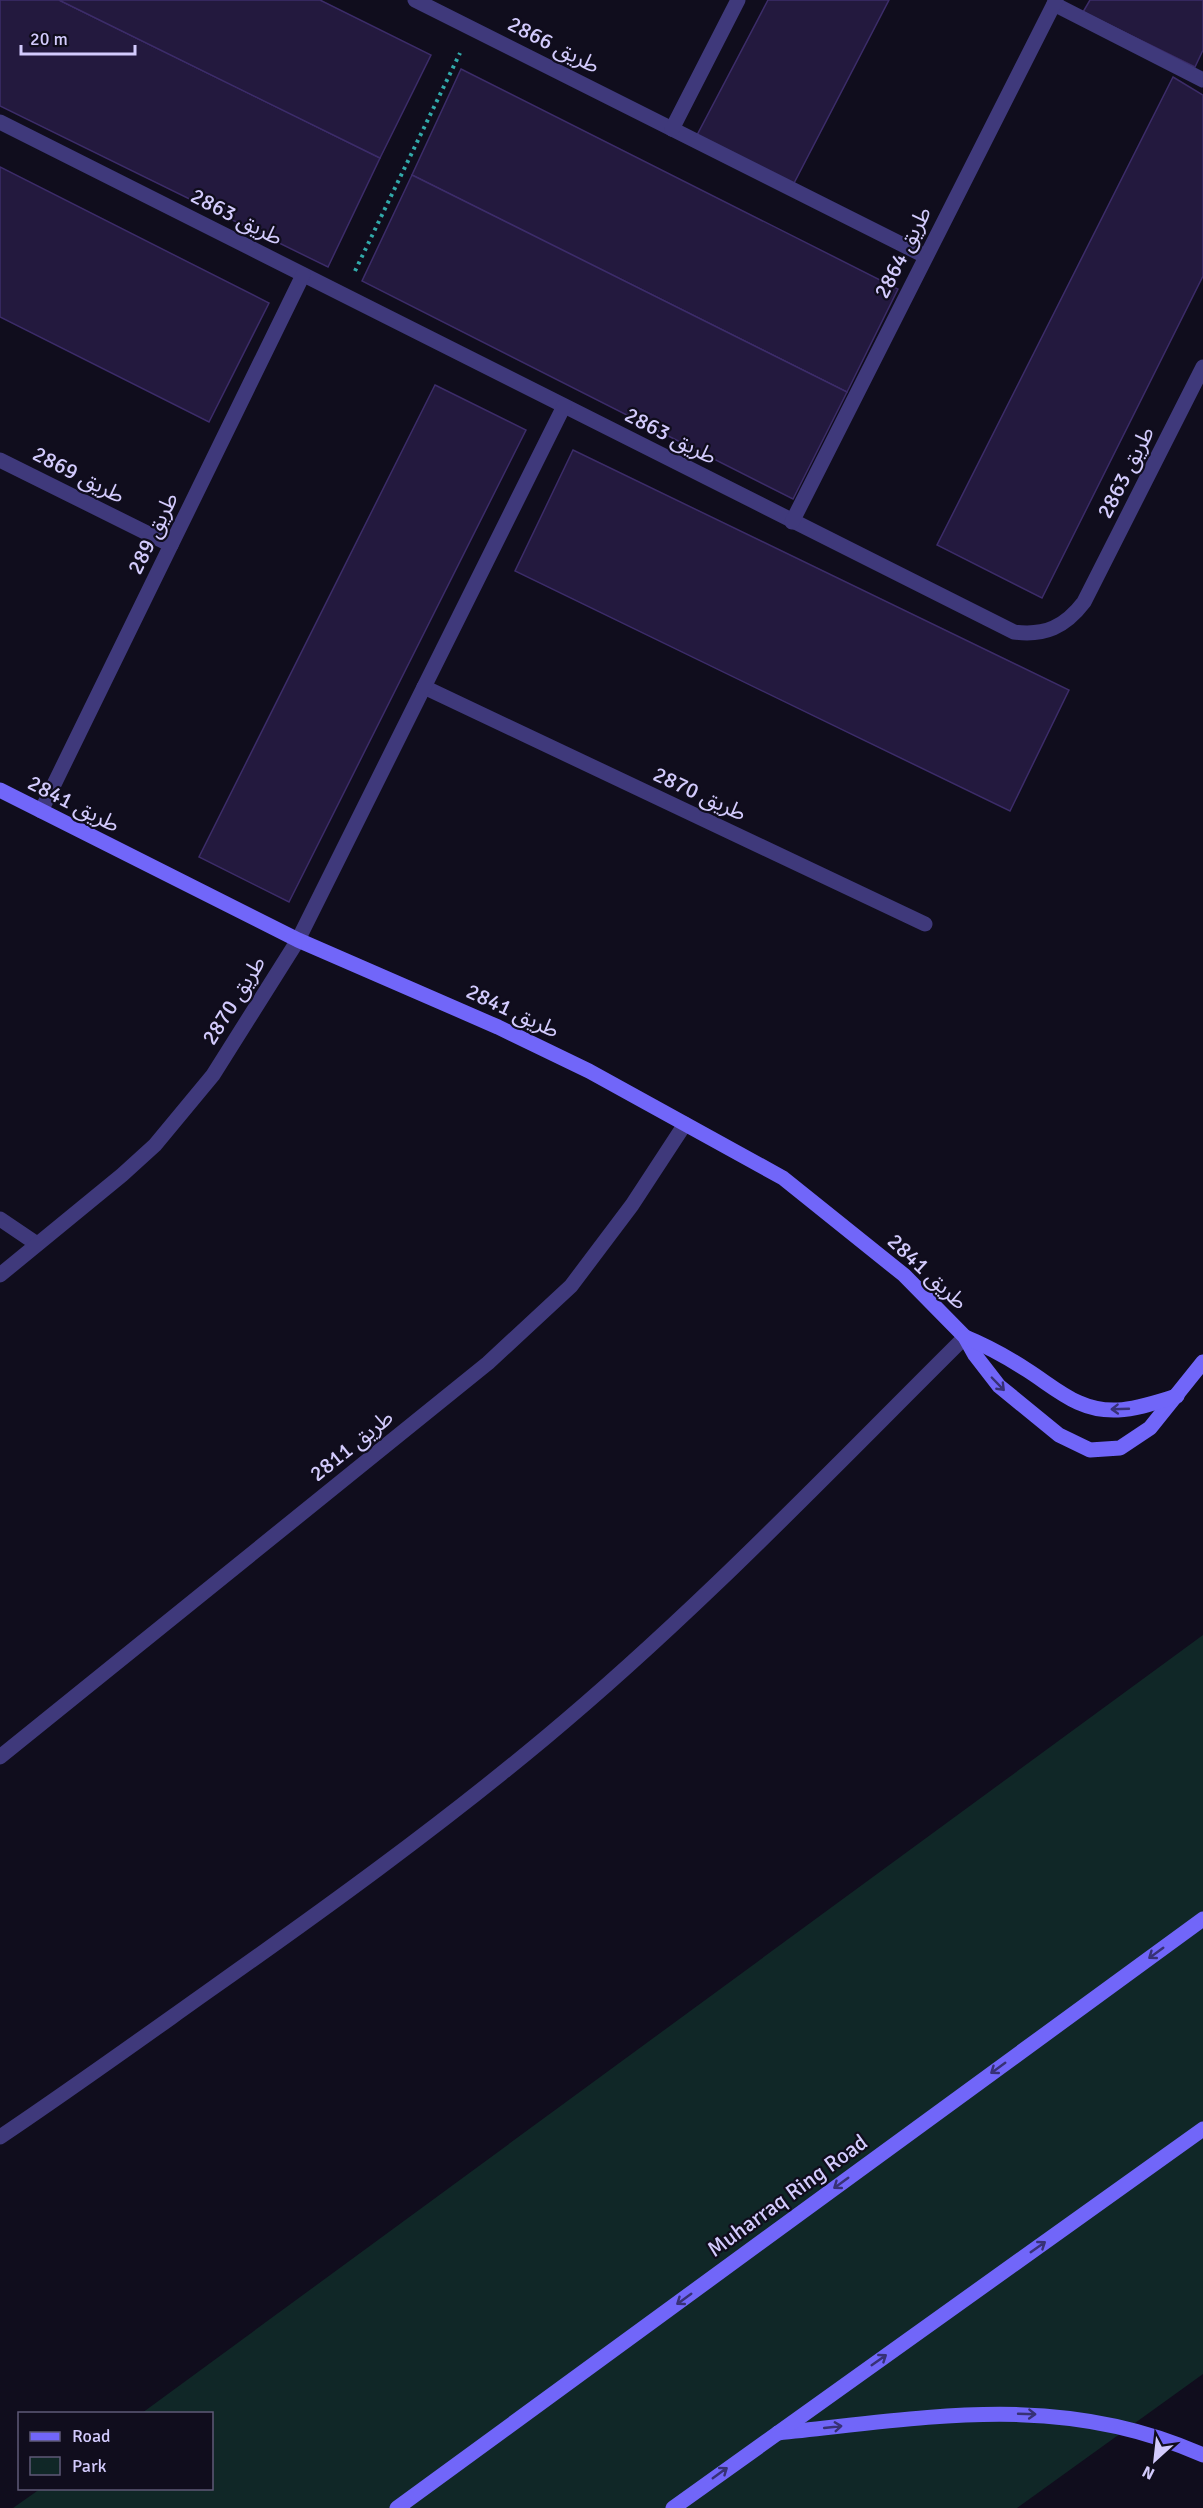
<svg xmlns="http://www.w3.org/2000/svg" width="1203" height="2508" viewBox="0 0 1203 2508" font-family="Signika,'Noto Sans Arabic',sans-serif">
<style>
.green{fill:#102727}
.building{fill:#23193e;stroke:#3c2c69;stroke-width:1.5}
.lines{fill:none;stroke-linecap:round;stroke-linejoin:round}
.path{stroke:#32aaaa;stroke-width:4;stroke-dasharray:3 4.5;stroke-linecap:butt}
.street{stroke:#3f397b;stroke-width:15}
.secondary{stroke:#7166f9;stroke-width:15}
.oneway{stroke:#373175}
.labels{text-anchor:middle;stroke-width:4.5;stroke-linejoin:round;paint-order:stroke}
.street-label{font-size:22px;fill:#d3cbfd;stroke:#100d1d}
</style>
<rect width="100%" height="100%" fill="#100d1d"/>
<polygon class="green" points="1203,1635 1203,2374 1017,2508 13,2508 40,2489 212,2488 212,2414 142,2413"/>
<g class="building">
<polygon points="0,0 59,0 380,158 328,267 0,106"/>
<polygon points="59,0 320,0 431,55 380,158"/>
<polygon points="768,0 889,0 792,187 696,137"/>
<polygon points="1090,0 1203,0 1203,50 1195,67 1083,12"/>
<polygon points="461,69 898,289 847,392 412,175"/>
<polygon points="1173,77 1203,95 1203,276 1042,598 937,545"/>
<polygon points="0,167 269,303 209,422 0,317"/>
<polygon points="412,175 847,392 793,499 362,281"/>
<polygon points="435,385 526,430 289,902 199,857"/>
<polygon points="573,450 1069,690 1010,811 515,571"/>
</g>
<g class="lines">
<polyline class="path" points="355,271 460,53"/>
<g class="street">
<polyline points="415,0 925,256"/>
<polyline points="1054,4 1203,80"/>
<path d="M0 122 1014 632C1045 636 1065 627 1084 602L1203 367"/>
<polyline points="672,129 738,0"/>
<polyline points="0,460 171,545"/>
<polyline points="792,522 1056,0"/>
<polyline points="424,687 925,924"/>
<polyline points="41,811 303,275"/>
<polyline points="0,1219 37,1244"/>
<polyline points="0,1275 122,1175 155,1145 213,1075 298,940 564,406"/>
<polyline points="0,1757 488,1363 571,1286 632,1205 685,1124"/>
<path d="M0 2137C70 2090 138 2041 207 1992 322 1911 437 1828 545 1738 694 1614 828 1473 965 1337"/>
</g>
<g class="secondary">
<polyline points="0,790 298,940 498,1027 589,1071 783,1178 904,1275 965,1337 975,1355 999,1386 1059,1435 1090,1450 1120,1448 1150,1428 1203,1362"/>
<path d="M965 1337C987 1346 1007 1357 1027 1370 1057 1389 1079 1412 1118 1410 1138 1409 1157 1402 1177 1396"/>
<path d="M778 2433C926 2418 1061 2391 1203 2455"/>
<polyline points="397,2508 1203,1919"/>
<polyline points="673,2508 1203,2129"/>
</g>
</g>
<defs><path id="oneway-shaft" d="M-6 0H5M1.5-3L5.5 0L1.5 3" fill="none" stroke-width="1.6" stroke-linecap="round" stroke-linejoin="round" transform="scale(1.5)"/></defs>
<g class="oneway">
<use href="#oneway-shaft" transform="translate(998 1384) rotate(46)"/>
<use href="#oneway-shaft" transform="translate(1120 1409) rotate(178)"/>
<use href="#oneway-shaft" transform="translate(1156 1953) rotate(144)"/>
<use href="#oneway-shaft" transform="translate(998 2068) rotate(144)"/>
<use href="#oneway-shaft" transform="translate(841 2183) rotate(144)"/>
<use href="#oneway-shaft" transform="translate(1038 2247) rotate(-35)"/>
<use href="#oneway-shaft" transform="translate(684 2299) rotate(144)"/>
<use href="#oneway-shaft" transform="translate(879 2360) rotate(-35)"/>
<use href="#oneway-shaft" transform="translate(1027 2414) rotate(2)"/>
<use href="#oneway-shaft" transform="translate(833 2427) rotate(-6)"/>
<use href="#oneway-shaft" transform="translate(720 2473) rotate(-36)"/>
</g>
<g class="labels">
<g class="street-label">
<text transform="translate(554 44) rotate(27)" y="8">طريق 2866</text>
<text transform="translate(237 216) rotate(27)" y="8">طريق 2863</text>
<text transform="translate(902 252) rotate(-63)" y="8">طريق 2864</text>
<text transform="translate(671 435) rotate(27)" y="8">طريق 2863</text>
<text transform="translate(1125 472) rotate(-63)" y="8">طريق 2863</text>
<text transform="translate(79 474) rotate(27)" y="8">طريق 2869</text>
<text transform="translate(152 533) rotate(-64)" y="8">طريق 289</text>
<text transform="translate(700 793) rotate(25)" y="8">طريق 2870</text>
<text transform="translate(74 803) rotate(27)" y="8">طريق 2841</text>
<text transform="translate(233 1000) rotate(-58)" y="8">طريق 2870</text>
<text transform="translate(513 1010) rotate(25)" y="8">طريق 2841</text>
<text transform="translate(928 1271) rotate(43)" y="8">طريق 2841</text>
<text transform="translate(351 1445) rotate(-39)" y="8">طريق 2811</text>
<text transform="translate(787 2195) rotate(-36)" y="8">Muharraq Ring Road</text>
</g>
</g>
<rect x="18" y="2412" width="195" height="78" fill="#100d1d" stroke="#5e5977" stroke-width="1.5"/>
<rect x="30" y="2432" width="30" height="9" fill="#7166f9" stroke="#5e5977" stroke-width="1.5"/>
<text x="72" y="2442" font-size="18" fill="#d3cbfd">Road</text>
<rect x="30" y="2457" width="30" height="18" fill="#102727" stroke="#5e5977" stroke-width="1.5"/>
<text x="72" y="2472" font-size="18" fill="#d3cbfd">Park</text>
<g transform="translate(1155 2460) rotate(207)" stroke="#100d1d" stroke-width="4.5" paint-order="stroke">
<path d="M0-4.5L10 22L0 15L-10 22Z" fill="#d3cbfd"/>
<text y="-9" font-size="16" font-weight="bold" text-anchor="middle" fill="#d3cbfd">N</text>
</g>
<path d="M21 45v9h114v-9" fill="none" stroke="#d3cbfd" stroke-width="3"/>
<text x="30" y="45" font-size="18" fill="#d3cbfd" stroke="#100d1d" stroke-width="4.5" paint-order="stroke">20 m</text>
</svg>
